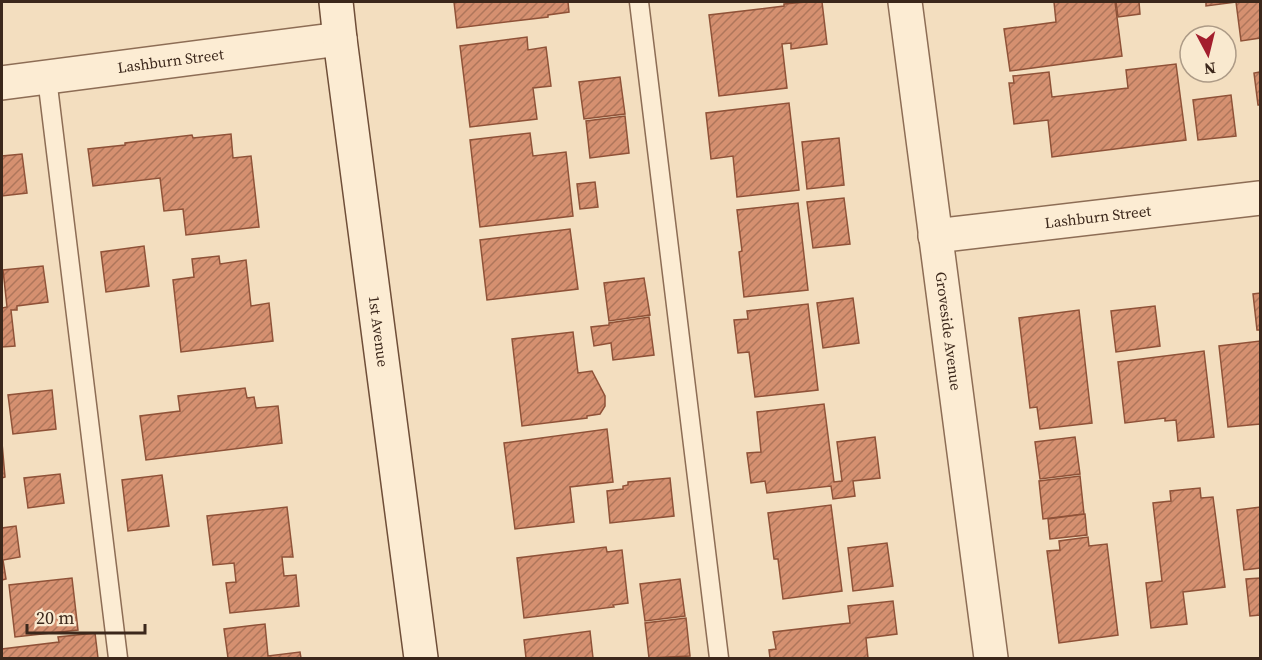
<svg xmlns="http://www.w3.org/2000/svg" width="1262" height="660" viewBox="0 0 1262 660" font-family="'Source Serif 4',serif">
<style>
.building{fill:url(#building-hatch);stroke:#8f5238;stroke-width:1.5}
.lines{fill:none;stroke-linecap:round;stroke-linejoin:round}
.lane-casing{stroke:#8d6d55;stroke-width:21}
.street-casing{stroke:#8d6d55;stroke-width:36}
.secondary-casing{stroke:#6f4e38;stroke-width:36}
.lane{stroke:#fcecd3;stroke-width:18}
.street{stroke:#fcecd3;stroke-width:33}
.secondary{stroke:#fcecd3;stroke-width:33}
.labels{text-anchor:middle;stroke-width:4.5;stroke-linejoin:round;paint-order:stroke}
.street-label{font-size:15px;fill:#3b271b;stroke:#f9e9cf}
</style>
<defs>
<pattern id="building-hatch" width="6" height="6" patternUnits="userSpaceOnUse" patternTransform="scale(1.5)"><rect width="6" height="6" fill="#d59070"/><path d="M-1 1l2-2M0 6l6-6M5 7l2-2" fill="none" stroke="#ae765b"/></pattern>
</defs>
<rect width="100%" height="100%" fill="#f3debf"/>
<g class="building">
<polygon points="454,2 568,2 569,12 548,15 548,17 457,28"/>
<polygon points="806,2 822,2 827,44 791,49 791,43 782,44 787,88 719,96 709,15 784,6 784,4"/>
<polygon points="1054,2 1115,2 1122,56 1010,71 1004,29 1056,22"/>
<polygon points="1116,2 1139,2 1140,14 1118,17"/>
<polygon points="1206,2 1260,2 1260,38 1241,41 1236,2 1206,6"/>
<polygon points="527,37 528,50 546,47 551,86 533,88 537,119 470,127 460,46"/>
<polygon points="1176,64 1186,140 1052,157 1048,120 1014,124 1009,83 1014,83 1013,76 1049,72 1052,97 1128,88 1126,70"/>
<polygon points="1260,72 1260,105 1258,105 1254,73"/>
<polygon points="620,77 625,114 584,119 579,82"/>
<polygon points="1231,95 1236,136 1198,140 1193,100"/>
<polygon points="789,103 799,190 737,197 733,156 711,159 706,113"/>
<polygon points="625,116 629,153 590,158 586,121"/>
<polygon points="530,133 533,156 566,152 573,216 480,227 470,140"/>
<polygon points="231,134 233,158 251,156 259,227 186,235 183,209 164,211 160,178 93,186 88,149 125,145 125,143 192,135 193,138"/>
<polygon points="839,138 844,185 807,189 802,142"/>
<polygon points="22,154 27,193 2,196 2,156"/>
<polygon points="595,182 598,207 580,209 577,184"/>
<polygon points="844,198 850,244 813,248 807,202"/>
<polygon points="798,203 808,290 744,297 739,252 742,251 737,210"/>
<polygon points="570,229 578,289 487,300 480,240"/>
<polygon points="144,246 149,286 106,292 101,252"/>
<polygon points="219,256 220,264 246,260 251,306 269,303 273,341 181,352 173,280 194,277 192,259"/>
<polygon points="43,266 48,302 17,306 17,310 11,310 15,346 2,347 2,308 7,307 3,270"/>
<polygon points="644,278 650,315 609,321 604,283"/>
<polygon points="1260,293 1260,330 1257,330 1253,294"/>
<polygon points="853,298 859,343 823,348 817,303"/>
<polygon points="808,304 818,390 755,397 749,352 738,353 734,320 748,319 747,311"/>
<polygon points="1155,306 1160,346 1116,352 1111,311"/>
<polygon points="1079,310 1092,423 1040,429 1037,407 1030,408 1019,318"/>
<polygon points="649,317 654,355 613,360 611,343 594,346 591,327 609,325 609,323"/>
<polygon points="573,332 578,373 592,371 605,396 605,406 600,414 587,416 587,418 522,426 512,339"/>
<polygon points="1260,341 1260,424 1228,427 1219,346"/>
<polygon points="1204,351 1214,437 1178,441 1176,420 1165,421 1165,418 1125,423 1118,362"/>
<polygon points="245,388 247,398 254,397 256,408 278,406 282,443 146,460 140,416 180,411 178,396"/>
<polygon points="52,390 56,429 13,434 8,395"/>
<polygon points="824,404 834,482 842,481 837,442 875,437 880,478 853,481 855,496 833,499 831,486 767,493 765,481 751,483 747,453 761,452 757,412"/>
<polygon points="607,429 613,482 570,487 574,522 515,529 504,443"/>
<polygon points="1075,437 1080,474 1040,479 1035,442"/>
<polygon points="2,443 5,477 2,478"/>
<polygon points="60,474 64,503 28,508 24,478"/>
<polygon points="162,475 169,526 128,531 122,480"/>
<polygon points="1080,476 1084,514 1043,519 1039,481"/>
<polygon points="670,478 674,516 610,523 607,491 623,489 623,486 628,485 628,482"/>
<polygon points="1200,488 1201,498 1213,497 1225,587 1183,592 1187,624 1151,628 1146,583 1162,581 1153,503 1171,501 1170,491"/>
<polygon points="831,505 842,591 783,599 778,559 774,559 768,513"/>
<polygon points="287,507 293,557 282,557 284,576 296,575 299,606 230,613 226,583 236,582 234,563 213,565 207,516"/>
<polygon points="1260,507 1260,568 1244,570 1237,510"/>
<polygon points="1085,514 1087,535 1050,539 1048,519"/>
<polygon points="16,526 20,557 3,560 6,579 2,580 2,528"/>
<polygon points="1088,537 1089,546 1107,544 1118,635 1059,643 1047,551 1060,550 1059,541"/>
<polygon points="887,543 893,586 853,591 848,548"/>
<polygon points="606,547 607,552 622,550 628,603 613,605 614,607 524,618 517,558"/>
<polygon points="72,578 78,630 15,637 9,585"/>
<polygon points="1260,578 1260,615 1250,616 1246,579"/>
<polygon points="680,579 685,616 645,621 640,584"/>
<polygon points="893,601 897,634 866,638 868,658 770,658 769,650 776,649 773,632 850,623 848,606"/>
<polygon points="686,618 690,656 649,658 645,623"/>
<polygon points="265,624 268,656 300,652 301,658 228,658 224,629"/>
<polygon points="590,631 593,658 526,658 524,640"/>
<polygon points="95,633 98,658 2,658 2,649 59,642 58,637"/>
</g>
<g class="lines">
<g class="lane-casing">
<g id="lane">
<polyline points="639,2 719,658"/>
<polyline points="47,78 118,658"/>
</g>
</g>
<g class="street-casing">
<g id="street">
<path id="s1" d="M905 2 991 658"/>
<path id="s2" d="M2 83 340 39"/>
<path id="s3" d="M935 236 1260 198"/>
</g>
</g>
<g class="secondary-casing">
<g id="secondary">
<path id="s4" d="M336 2 340 39 421 658"/>
</g>
</g>
<use href="#lane" class="lane"/>
<use href="#street" class="street"/>
<use href="#secondary" class="secondary"/>
</g>
<g class="labels">
<g class="street-label">
<text dy="5" stroke="none"><textPath href="#s2" startOffset="170">Lashburn Street</textPath></text>
<text dy="5" stroke="none"><textPath href="#s3" startOffset="164">Lashburn Street</textPath></text>
<text dy="5" stroke="none"><textPath href="#s4" startOffset="332">1st Avenue</textPath></text>
<text dy="5" stroke="none"><textPath href="#s1" startOffset="332">Groveside Avenue</textPath></text>
</g>
</g>
<rect width="1262" height="660" fill="none" stroke="#3b271b" stroke-width="6"/>
<g transform="translate(1208 54) rotate(173)"><circle r="28" fill="#f9e9cf" stroke="#ad9b87" stroke-width="1.5"/>
<path d="M0-4.5L10 22L0 15L-10 22Z" fill="#a31e2d"/>
<text y="-9" font-size="16" font-weight="bold" text-anchor="middle" fill="#3b271b">N</text>
</g>
<path d="M27 624v9h118v-9" fill="none" stroke="#3b271b" stroke-width="3"/>
<text x="36" y="624" font-size="18" fill="#3b271b" stroke="#f9e9cf" stroke-width="4.5" paint-order="stroke">20 m</text>
</svg>
